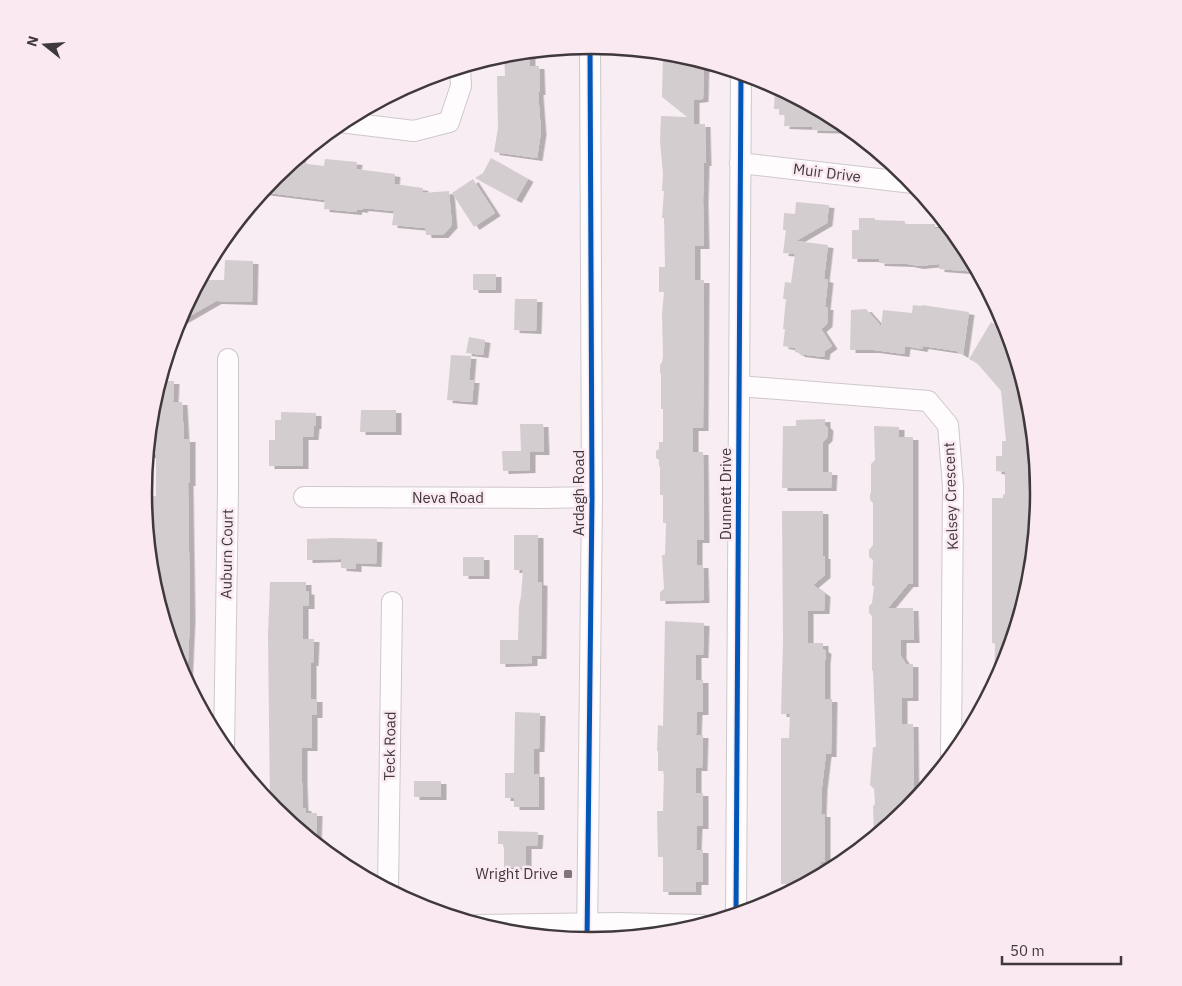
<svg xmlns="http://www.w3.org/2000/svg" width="1182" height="986" viewBox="0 0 1182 986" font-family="'IBM Plex Sans',sans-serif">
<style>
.building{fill:#d4cdd0;filter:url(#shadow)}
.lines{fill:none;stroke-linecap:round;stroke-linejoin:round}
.minor-casing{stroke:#cfc8cc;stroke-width:22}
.minor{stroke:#fefcfd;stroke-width:20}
.cycleway-casing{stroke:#fbe9f2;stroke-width:8}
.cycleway{stroke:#0057b8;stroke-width:5}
.poi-dot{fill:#7f777c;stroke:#fbe9f2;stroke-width:2}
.labels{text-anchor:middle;stroke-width:5;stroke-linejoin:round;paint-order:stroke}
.street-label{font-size:15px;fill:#3f383c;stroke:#fbe9f2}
.poi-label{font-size:15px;fill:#3f383c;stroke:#fbe9f2;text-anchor:end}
.rim{fill:none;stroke:#3f383c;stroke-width:2.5}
</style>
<defs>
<filter id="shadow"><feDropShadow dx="5.5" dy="3" stdDeviation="0" flood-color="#0004"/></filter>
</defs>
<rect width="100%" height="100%" fill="#f7edf2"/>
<g class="building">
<polygon points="530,51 530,66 539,66 540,92 538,92 541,132 537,158 494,152 498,128 497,76 505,76 504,54"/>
<polygon points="663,52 679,54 704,61 703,99 694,100 694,124 705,124 706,163 704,163 703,201 704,246 695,246 695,280 704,280 703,428 693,428 693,452 703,452 704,540 697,540 697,565 703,565 704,600 660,601 660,592 664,589 662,555 665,555 666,523 663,523 663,495 660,495 660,466 659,466 659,460 656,458 656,451 659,449 659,442 663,442 663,409 661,409 661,374 660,373 660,365 662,362 663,356 662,314 664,292 659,292 659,267 665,267 664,218 662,218 664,191 662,191 663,173 660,142 661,116 687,117 662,97"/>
<polygon points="775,86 840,121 853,131 812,130 812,127 784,126 785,115 779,115 779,109 774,109"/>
<polygon points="301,154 300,163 324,166 325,159 357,162 356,169 395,174 394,184 423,188 422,193 449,191 452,225 443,235 426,235 425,228 392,225 394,211 363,208 362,210 357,209 356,212 324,209 325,200 261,192 274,176"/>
<polygon points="491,158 528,179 516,200 475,178 483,173"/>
<polygon points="473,179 495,213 474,227 452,193"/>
<polygon points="796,202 829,205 827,223 796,241 828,245 824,279 828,280 825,307 828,307 827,324 821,329 832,346 825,351 824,357 799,354 799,353 795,352 795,348 783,346 785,329 783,329 786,299 783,299 785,282 791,283 795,254 783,253 786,230 783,230 784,213 795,214"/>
<polygon points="859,218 875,218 875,220 905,221 905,224 935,224 935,228 951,228 964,244 979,272 939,269 939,264 918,266 908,264 879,263 879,259 852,259 852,230 859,230"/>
<polygon points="225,260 253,261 252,302 216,301 176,324 199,280 224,280"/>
<rect x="473" y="274" width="23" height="16"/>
<polygon points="515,299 537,299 536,331 514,330"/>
<polygon points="913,305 921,306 922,305 969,312 963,355 956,351 923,346 922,349 905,346 904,354 874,350 850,350 851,310 866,309 881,326 883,310 912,313"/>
<polygon points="991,322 1008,333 1030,406 1038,482 1030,482 1030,514 1035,514 1035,538 1030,581 1005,665 994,685 995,644 992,643 992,498 1003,498 1003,495 1005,494 1005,472 996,471 996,456 1002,456 1002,441 1006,441 1001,391 977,363 969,359"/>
<polygon points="469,337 485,340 483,355 466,353"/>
<polygon points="451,355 471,356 469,380 474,380 472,402 447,400"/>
<polygon points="159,381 174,381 173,402 182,402 184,439 190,439 190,483 188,483 190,617 187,684 177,664 156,596 156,576 152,575 152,566 150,566 148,539 148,523 149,523 148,496 156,496 156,455 147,455 152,405"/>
<polygon points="361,410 396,410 396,432 360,432"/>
<polygon points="281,412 316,413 316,426 314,426 313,437 303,437 303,466 269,466 269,440 275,440 275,420 281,420"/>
<polygon points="825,419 825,425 828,428 827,438 823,442 823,472 832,472 831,488 782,488 783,426 796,426 796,420"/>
<polygon points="520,424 543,424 544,452 530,452 530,470 503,471 502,451 521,451"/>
<polygon points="874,426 899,427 899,437 913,437 913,584 908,584 888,608 913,608 914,640 901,640 901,656 906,664 913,664 913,698 902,698 902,724 913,724 914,803 908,810 874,837 873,806 875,804 874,789 870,785 873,747 876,747 873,671 872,670 872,616 869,613 869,606 872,603 874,587 872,585 873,560 869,557 869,550 873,545 873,503 870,500 870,494 871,493 871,464 875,460"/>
<polygon points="782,511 823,511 823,556 825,556 825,575 813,585 825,594 824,611 808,611 808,643 823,643 823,649 826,651 825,661 825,699 832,699 831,754 826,754 822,787 821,814 825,814 825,862 821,862 821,865 819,865 819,877 792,891 792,884 781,884 781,738 789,738 790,714 781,714 783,641"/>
<polygon points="514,535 538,535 538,582 542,583 541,656 532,656 532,663 500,664 500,640 518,640 519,606 521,596 523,570 514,570"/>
<polygon points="336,538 377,539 376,564 356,563 356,569 341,568 341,559 307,560 307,539"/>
<rect x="463" y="557" width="21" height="19"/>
<polygon points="270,582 306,582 306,591 309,592 309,606 303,606 303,639 314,639 313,663 311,663 311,699 317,699 317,715 312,715 312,748 302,748 302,782 303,808 306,808 306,813 317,813 316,844 270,804 268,635"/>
<polygon points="665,621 704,623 703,655 696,655 696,680 703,680 703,712 697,712 696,735 703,735 702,768 696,768 696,793 703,793 703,826 697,826 696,850 703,850 703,882 696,882 696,892 663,892 663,857 658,857 657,811 663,811 664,771 658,771 658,751 657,751 658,725 663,726"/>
<polygon points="515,712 540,713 539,749 534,749 534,774 539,774 539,807 514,807 514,798 505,798 505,773 514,773"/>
<rect x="414" y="781" width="27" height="16"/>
<polygon points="498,831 538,832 537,846 526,846 526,868 504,868 504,844 498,844"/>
</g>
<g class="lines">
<g class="minor-casing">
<g id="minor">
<polyline points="340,122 414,131 449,122 461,86 460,67"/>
<polyline points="740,163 913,183"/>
<polyline points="739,386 928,401 948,425 953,486 951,757"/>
<polyline points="304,497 544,498 592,497"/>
<polyline points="224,749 228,490 228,359"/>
<polyline points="388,890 392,602"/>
<polyline points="736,915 741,72"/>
<polyline points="478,925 618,923 702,925"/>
<polyline points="587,941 592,497 590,45"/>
</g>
</g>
<use href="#minor" class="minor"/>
<g class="cycleway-casing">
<g id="cycleway">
<polyline points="736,915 741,72"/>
<polyline points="587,941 592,497 590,45"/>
</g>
</g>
<use href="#cycleway" class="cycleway"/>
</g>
<rect class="poi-dot" x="563" y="869" width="10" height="10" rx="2.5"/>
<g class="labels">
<g class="street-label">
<text transform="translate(827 173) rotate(7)" y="5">Muir Drive</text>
<text transform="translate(579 493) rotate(-90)" y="5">Ardagh Road</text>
<text transform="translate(726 494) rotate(-90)" y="5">Dunnett Drive</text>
<text transform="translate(951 496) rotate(-92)" y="5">Kelsey Crescent</text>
<text x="448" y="503">Neva Road</text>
<text transform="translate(227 554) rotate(-89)" y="5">Auburn Court</text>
<text transform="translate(390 746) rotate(-89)" y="5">Teck Road</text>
</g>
<g class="poi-label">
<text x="558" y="879">Wright Drive</text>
</g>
</g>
<path d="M0 0H1182V986H0ZM152 493a439 439 0 1 1 878 0a439 439 0 1 1-878 0Z" fill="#fbe9f2" fill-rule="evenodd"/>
<path class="rim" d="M152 493a439 439 0 1 1 878 0a439 439 0 1 1-878 0Z"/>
<g transform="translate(45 45) rotate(287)" stroke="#fbe9f2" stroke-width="4" paint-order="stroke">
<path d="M0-4L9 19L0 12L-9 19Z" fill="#3f383c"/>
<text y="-8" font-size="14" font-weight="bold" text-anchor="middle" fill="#3f383c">N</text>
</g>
<path d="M1002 956v8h119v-8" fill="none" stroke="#3f383c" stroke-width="2.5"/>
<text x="1010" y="956" font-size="15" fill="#3f383c" stroke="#fbe9f2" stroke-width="4" paint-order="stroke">50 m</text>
</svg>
